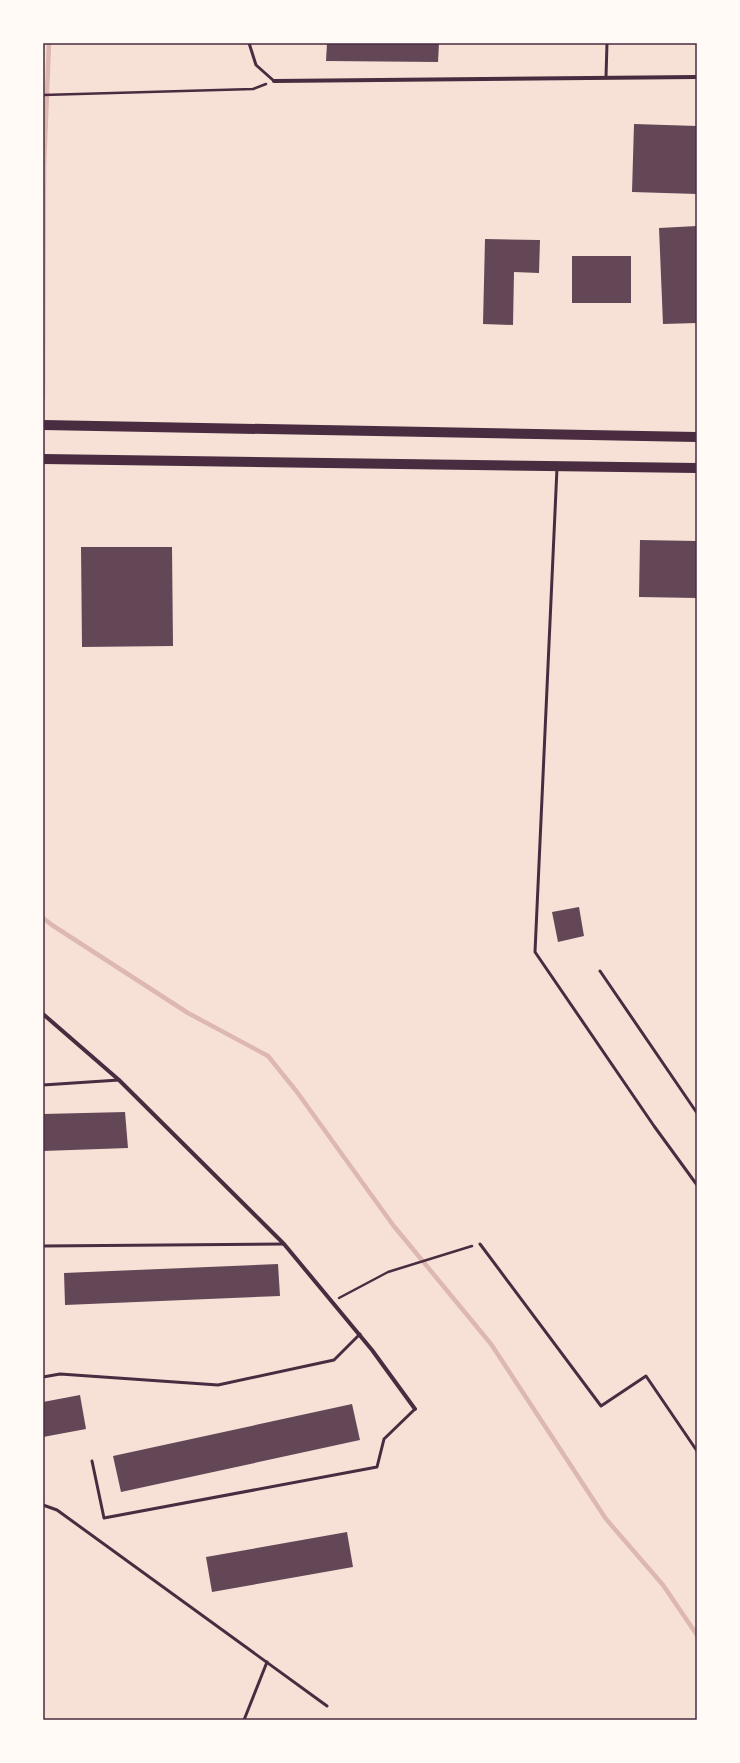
<svg xmlns="http://www.w3.org/2000/svg" width="740" height="1763" viewBox="0 0 740 1763" font-family="'Source Sans 3',sans-serif">
<style>
.lines{fill:none;stroke-linecap:round;stroke-linejoin:round}
.stream{stroke:#dcb8b0;stroke-width:4.5}
.building{fill:#644757}
.path{stroke:#4a2c40;stroke-width:2.5}
.service{stroke:#4a2c40;stroke-width:3}
.minor{stroke:#4a2c40;stroke-width:4}
.primary{stroke:#4a2c40;stroke-width:10}
.neatline{fill:none;stroke:#4a2c40;stroke-width:1.5}
</style>
<rect width="100%" height="100%" fill="#f7e1d7"/>
<g class="lines">
<g class="stream">
<polyline points="43,398 44,167 49,43"/>
<polyline points="43,918 52,925 188,1013 268,1056 297,1092 393,1225 491,1344 606,1519 663,1585 697,1635"/>
</g>
</g>
<g class="building">
<polygon points="327,43 439,43 438,62 326,61"/>
<polygon points="634,124 697,126 697,194 632,192"/>
<polygon points="697,226 697,323 663,324 659,228"/>
<polygon points="485,239 540,240 539,273 514,272 513,325 483,324"/>
<rect x="572" y="256" width="59" height="47"/>
<polygon points="640,540 697,541 697,598 639,597"/>
<polygon points="81,547 172,547 173,646 82,647"/>
<polygon points="579,907 584,936 558,942 552,912"/>
<polygon points="125,1112 128,1148 43,1151 43,1114"/>
<polygon points="278,1264 280,1296 65,1305 64,1273"/>
<polygon points="80,1395 86,1429 43,1437 43,1402"/>
<polygon points="352,1404 360,1440 121,1492 113,1456"/>
<polygon points="347,1532 353,1567 212,1592 206,1557"/>
</g>
<g class="lines">
<g class="path">
<polyline points="43,95 253,89 266,84"/>
<polyline points="339,1298 388,1272 472,1246"/>
</g>
<g class="service">
<polyline points="249,43 256,65 274,81"/>
<polyline points="606,77 607,43"/>
<polyline points="557,468 535,952 654,1126 697,1185"/>
<polyline points="600,971 697,1113"/>
<polyline points="43,1085 119,1080"/>
<polyline points="480,1244 601,1406 646,1376 697,1451"/>
<polyline points="43,1246 284,1244"/>
<polyline points="43,1377 60,1374 218,1385 334,1360 360,1334"/>
<polyline points="92,1461 104,1518 377,1467 384,1439 415,1409"/>
<polyline points="43,1505 57,1510 327,1706"/>
<polyline points="244,1720 267,1662"/>
</g>
<g class="minor">
<polyline points="274,81 697,77"/>
<polyline points="43,1014 119,1080 284,1244 372,1350 415,1409"/>
</g>
<g class="primary">
<polyline points="43,425 697,437"/>
<polyline points="43,459 697,468"/>
</g>
</g>
<rect width="740" height="1763" fill="none" stroke="#fffaf5" stroke-width="88"/>
<rect x="44" y="44" width="652" height="1675" class="neatline"/>
</svg>
